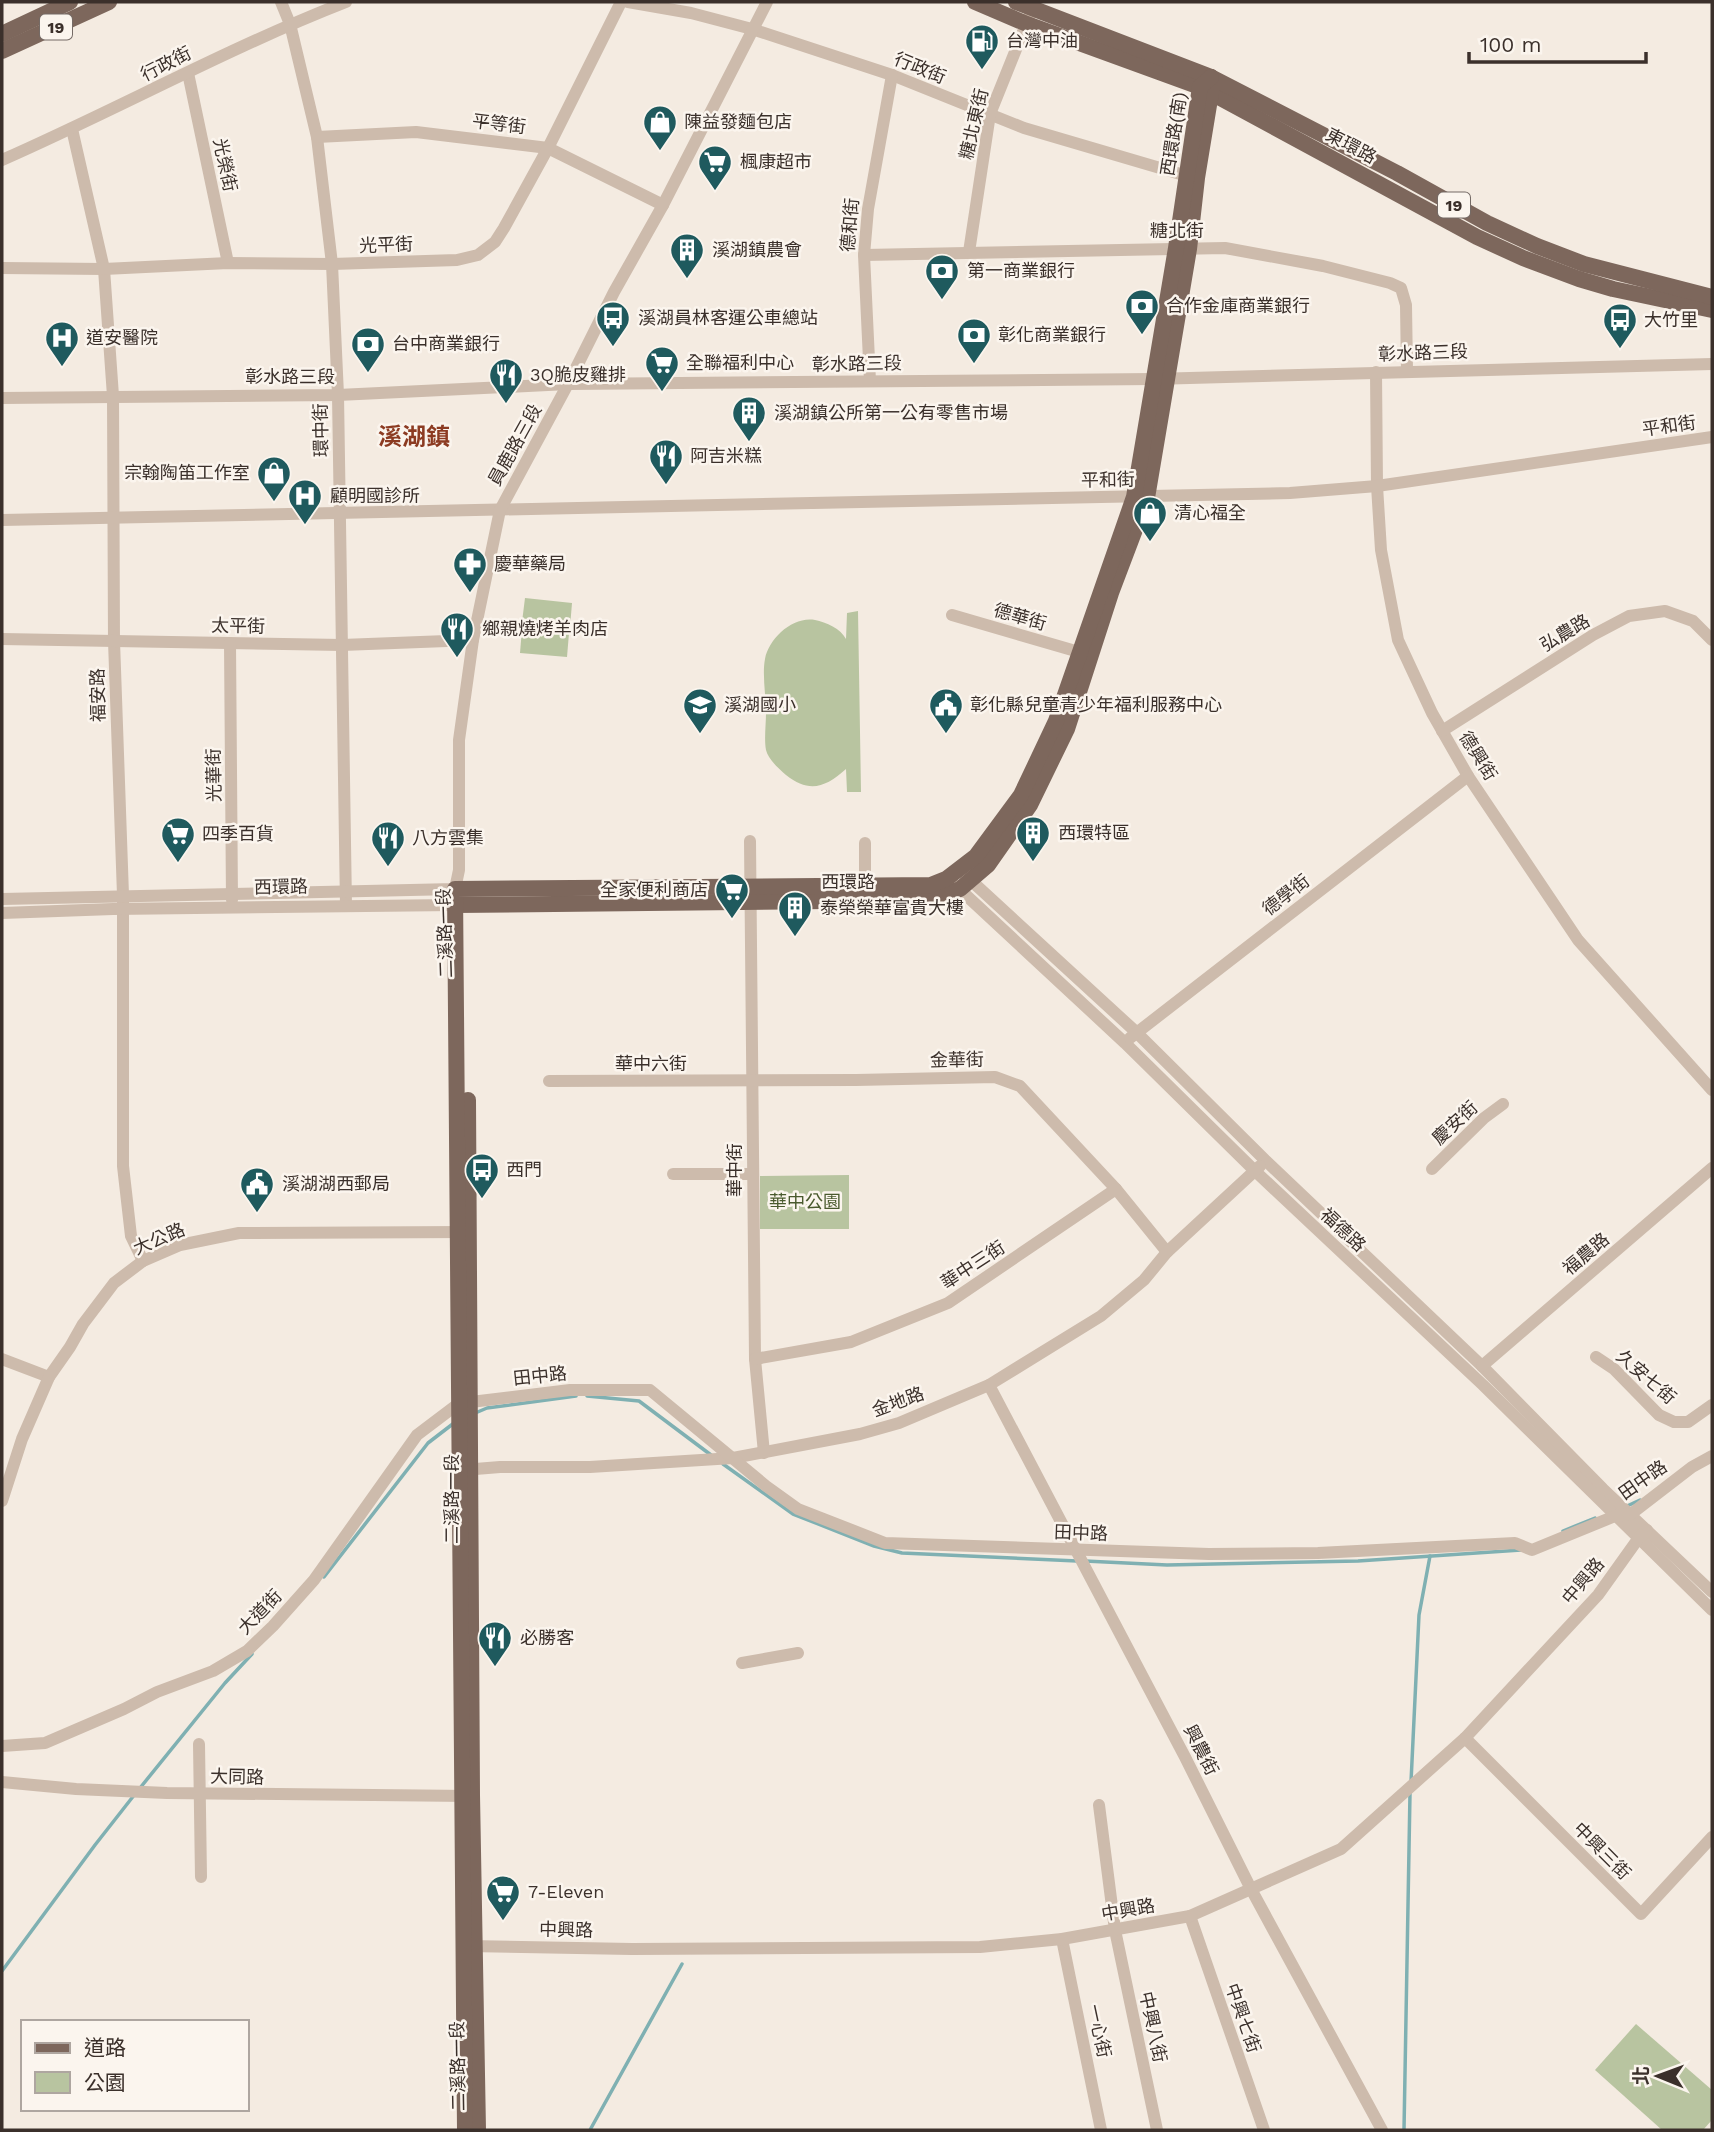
<svg xmlns="http://www.w3.org/2000/svg" width="1714" height="2132" viewBox="0 0 1714 2132" font-family="'Work Sans','Noto Sans TC',sans-serif">
<style>
.green{fill:#b8c4a0}
.lines{fill:none;stroke-linecap:round;stroke-linejoin:round}
.stream{stroke:#7fb0b2;stroke-width:3.5}
.minor{stroke:#cdbbac;stroke-width:12}
.major{stroke:#7d675c;stroke-width:16}
.labels{text-anchor:middle;stroke-width:5;stroke-linejoin:round;paint-order:stroke}
.shield{fill:#fbf5ee;stroke:#756b66;stroke-width:2}
.shield-label{font-size:16px;font-weight:bold;fill:#3b302b}
.poi-label{font-size:18px;fill:#3b302b;stroke:#fbf5ee;text-anchor:start}
.street-label{font-size:18px;fill:#3b302b;stroke:#fbf5ee}
.park-label{font-size:18px;fill:#4a5a2e;stroke:#fbf5ee}
.district-label{font-size:24px;font-weight:bold;fill:#8c3b22;stroke:#fbf5ee}
</style>
<rect width="100%" height="100%" fill="#f4ebe1"/>
<g class="green">
<polygon points="525,598 572,603 570,627 522,622"/>
<path d="M858 611 861 792H847L846 769C825 788 809 793 786 775 779 769 768 759 766 750 764 739 766 724 766 713 766 696 762 675 765 659 769 638 793 616 815 620 826 622 841 629 846 639L847 613Z"/>
<polygon points="522,629 569,633 567,657 520,653"/>
<polygon points="849,1175 849,1229 760,1229 760,1176"/>
<polygon points="1636,2024 1712,2090 1712,2120 1703,2130 1662,2130 1595,2070"/>
</g>
<g class="lines">
<g class="stream">
<polyline points="587,1396 639,1401 711,1455"/>
<polyline points="473,1414 487,1408 576,1396"/>
<polyline points="723,1464 793,1514 874,1546 902,1553 1077,1561"/>
<polyline points="1625,1507 1640,1500"/>
<polyline points="1563,1531 1595,1518"/>
<polyline points="1085,1561 1167,1565 1358,1561 1521,1550"/>
<polyline points="324,1577 428,1443 454,1423"/>
<polyline points="1411,1782 1419,1615 1430,1556"/>
<polyline points="140,1788 225,1683 252,1654"/>
<polyline points="2,1971 95,1845 135,1794"/>
<polyline points="590,2130 682,1964"/>
<polyline points="1404,2130 1410,1793"/>
</g>
<g class="minor">
<polyline points="281,2 290,24 317,137 332,264 338,395 346,906"/>
<polyline points="628,2 691,13 752,29 892,75 1024,128 1194,178"/>
<polyline points="188,73 228,263"/>
<polyline points="72,129 104,269 113,396 114,641 123,895 123,1166 131,1236 143,1261"/>
<polyline points="317,137 416,132 548,148 663,205"/>
<path d="M2 160C118 109 228 48 346 2"/>
<polyline points="969,252 990,114 1029,17"/>
<polyline points="864,255 1225,248 1323,266 1390,283 1401,288 1406,305 1407,371"/>
<polyline points="2,268 104,269 228,263 332,264 457,260 478,255 495,242 504,228 548,148 621,2"/>
<polyline points="1376,372 1377,486 1381,550 1398,640 1432,713 1468,776 1578,940 1712,1090"/>
<polyline points="870,381 864,255 868,209 892,75"/>
<polyline points="2,398 338,395 568,384 1153,379 1712,364"/>
<polyline points="2,520 1290,493 1377,486 1712,437"/>
<polyline points="952,615 1079,652"/>
<polyline points="2,639 342,645 473,640"/>
<polyline points="230,643 232,900"/>
<polyline points="1442,731 1593,635 1629,616 1665,611 1693,621 1712,640"/>
<polyline points="750,841 755,1359 764,1453"/>
<polyline points="965,875 1136,1032 1265,1160 1482,1366 1603,1489 1712,1592"/>
<polyline points="955,885 1125,1043 1255,1171 1483,1385 1712,1610"/>
<polyline points="865,886 865,843"/>
<polyline points="2,899 455,889 459,870 459,740 473,640 500,510 568,384 614,292 663,205 767,2"/>
<polyline points="2,913 113,909 455,905"/>
<polyline points="1130,1038 1468,776"/>
<polyline points="549,1081 856,1080 995,1077 1020,1086 1116,1189"/>
<polyline points="1432,1169 1484,1118 1503,1104"/>
<polyline points="673,1174 753,1174"/>
<polyline points="1596,1357 1614,1369 1659,1415 1674,1422 1688,1422 1712,1405"/>
<polyline points="2,1359 49,1377"/>
<polyline points="755,1359 851,1342 948,1303 1116,1189 1167,1252"/>
<polyline points="1482,1366 1712,1168"/>
<polyline points="989,1385 1185,1757 1251,1889 1382,2130"/>
<polyline points="463,1470 500,1467 590,1467 733,1458 860,1434 899,1423 989,1385 1101,1316 1144,1280 1167,1252 1260,1166"/>
<polyline points="2,1501 22,1439 49,1377 70,1347 83,1324 114,1283 143,1261 180,1245 239,1233 466,1232"/>
<polyline points="742,1663 798,1653"/>
<polyline points="1465,1738 1641,1914 1712,1837"/>
<polyline points="199,1744 201,1877"/>
<polyline points="2,1746 45,1743 124,1709 157,1692 213,1671 247,1651 273,1626 314,1580 417,1435 458,1404 471,1402 570,1390 650,1390 766,1486 798,1509 885,1543 1209,1554 1318,1553 1515,1543 1532,1550 1615,1516 1631,1514 1692,1467 1712,1456"/>
<polyline points="2,1782 76,1789 167,1793 469,1796"/>
<polyline points="1099,1805 1115,1930 1157,2130"/>
<polyline points="1190,1916 1264,2130"/>
<polyline points="1062,1939 1101,2130"/>
<polyline points="468,1946 632,1949 980,1947 1062,1939 1190,1916 1341,1849 1465,1738 1598,1595 1638,1539 1647,1530"/>
</g>
<g class="major">
<polyline points="975,2 1027,24 1200,87 1477,237 1523,258 1579,279 1613,289 1712,310"/>
<polyline points="1016,2 1211,77 1397,173 1487,223 1537,246 1584,264 1712,297"/>
<polyline points="2,34 70,2"/>
<polyline points="2,51 109,2"/>
<polyline points="455,905 918,900 940,896 960,889 988,865 1030,805 1067,729 1111,593 1147,498 1189,249 1197,178 1211,93 1211,77"/>
<polyline points="468,1100 472,1795 478,2130"/>
<polyline points="465,2130 455,889 931,885 946,879 976,856 1021,795 1056,721 1134,497 1176,248 1200,87 1211,77"/>
</g>
</g>
<defs>
<g id="fuel-pin" transform="scale(1.75)"><path d="M0 17L-7.5 6A9.5 9.5 0 1 1 7.5 6Z" fill="#1f5a5e" stroke="#fbf5ee"/><path d="M-5.5-6h7V0h2V4h1.3V-2.5L3-4.5l.8-.8L6-3V5H2.5V1h-1V6h-7ZM-4.2-4.7v3.2H.2V-4.7Z" fill="#fff"/></g>
<g id="shop-pin" transform="scale(1.75)"><path d="M0 17L-7.5 6A9.5 9.5 0 1 1 7.5 6Z" fill="#1f5a5e" stroke="#fbf5ee"/><path d="M-5-2.5h2.3a2.7 3.5 0 0 1 5.4 0H5L5.5 6h-11ZM-1.5-2.5h3a1.5 2.3 0 0 0-3 0Z" fill="#fff"/></g>
<g id="supermarket-pin" transform="scale(1.75)"><path d="M0 17L-7.5 6A9.5 9.5 0 1 1 7.5 6Z" fill="#1f5a5e" stroke="#fbf5ee"/><path d="M-6-5.5h2.5l.6 2H6L4.5 2H-2.5L-4.4-4H-6ZM-1.5 3.2a1.3 1.3 0 1 0 .1 0ZM3 3.2a1.3 1.3 0 1 0 .1 0Z" fill="#fff"/></g>
<g id="building-pin" transform="scale(1.75)"><path d="M0 17L-7.5 6A9.5 9.5 0 1 1 7.5 6Z" fill="#1f5a5e" stroke="#fbf5ee"/><path d="M-4-6H4V6H1V3H-1V6H-4ZM-2.5-4.3h1.7v1.8h-1.7ZM.8-4.3h1.7v1.8H.8ZM-2.5-1h1.7V.8h-1.7ZM.8-1h1.7V.8H.8Z" fill="#fff"/></g>
<g id="bank-pin" transform="scale(1.75)"><path d="M0 17L-7.5 6A9.5 9.5 0 1 1 7.5 6Z" fill="#1f5a5e" stroke="#fbf5ee"/><path d="M-6-4H6V4H-6ZM0-2.3a2.3 2.3 0 1 0 0 4.6a2.3 2.3 0 1 0 0-4.6Z" fill="#fff"/></g>
<g id="bus-pin" transform="scale(1.75)"><path d="M0 17L-7.5 6A9.5 9.5 0 1 1 7.5 6Z" fill="#1f5a5e" stroke="#fbf5ee"/><path d="M-5-6H5V4H4V6H2V4H-2V6H-4V4H-5ZM-3.5-4V0h7V-4ZM-3.5 1.2v1.5H-2V1.2ZM2 1.2v1.5H3.5V1.2Z" fill="#fff"/></g>
<g id="hospital-pin" transform="scale(1.75)"><path d="M0 17L-7.5 6A9.5 9.5 0 1 1 7.5 6Z" fill="#1f5a5e" stroke="#fbf5ee"/><path d="M-5-5h3v3.5h4V-5h3V5h-3V1.5h-4V5h-3Z" fill="#fff"/></g>
<g id="restaurant-pin" transform="scale(1.75)"><path d="M0 17L-7.5 6A9.5 9.5 0 1 1 7.5 6Z" fill="#1f5a5e" stroke="#fbf5ee"/><path d="M-5-6h1v4h1v-4h1v4h1v-4h1v5L-1.5 .5V6h-2V.5L-5-1ZM5-6V6H3V1.5H1.5Q1.5-4 5-6Z" fill="#fff"/></g>
<g id="pharmacy-pin" transform="scale(1.75)"><path d="M0 17L-7.5 6A9.5 9.5 0 1 1 7.5 6Z" fill="#1f5a5e" stroke="#fbf5ee"/><path d="M-2-6h4v4h4v4h-4v4h-4v-4h-4v-4h4Z" fill="#fff"/></g>
<g id="school-pin" transform="scale(1.75)"><path d="M0 17L-7.5 6A9.5 9.5 0 1 1 7.5 6Z" fill="#1f5a5e" stroke="#fbf5ee"/><path d="M0-5L7-2L0 1L-7-2ZM-4 1L0 2.5L4 1V4Q0 6-4 4Z" fill="#fff"/></g>
<g id="civic-pin" transform="scale(1.75)"><path d="M0 17L-7.5 6A9.5 9.5 0 1 1 7.5 6Z" fill="#1f5a5e" stroke="#fbf5ee"/><path d="M-.6-6.5H3V-4.5H.6V-3L4-1V1h2V6H-6V1h2V-1L-.6-3ZM-1.2 2.5V6h2.4V2.5Z" fill="#fff"/></g>
</defs>
<g fill-rule="evenodd">
<use href="#fuel-pin" x="982" y="41"/>
<use href="#shop-pin" x="660" y="122"/>
<use href="#supermarket-pin" x="715" y="162"/>
<use href="#building-pin" x="687" y="250"/>
<use href="#bank-pin" x="942" y="271"/>
<use href="#bank-pin" x="1142" y="306"/>
<use href="#bus-pin" x="613" y="318"/>
<use href="#bus-pin" x="1620" y="320"/>
<use href="#bank-pin" x="974" y="335"/>
<use href="#hospital-pin" x="62" y="338"/>
<use href="#bank-pin" x="368" y="344"/>
<use href="#supermarket-pin" x="662" y="363"/>
<use href="#restaurant-pin" x="506" y="375"/>
<use href="#building-pin" x="749" y="413"/>
<use href="#restaurant-pin" x="666" y="456"/>
<use href="#shop-pin" x="274" y="473"/>
<use href="#hospital-pin" x="305" y="496"/>
<use href="#shop-pin" x="1150" y="513"/>
<use href="#pharmacy-pin" x="470" y="564"/>
<use href="#restaurant-pin" x="457" y="629"/>
<use href="#school-pin" x="700" y="705"/>
<use href="#civic-pin" x="946" y="705"/>
<use href="#building-pin" x="1033" y="833"/>
<use href="#supermarket-pin" x="178" y="834"/>
<use href="#restaurant-pin" x="388" y="838"/>
<use href="#supermarket-pin" x="732" y="890"/>
<use href="#building-pin" x="795" y="908"/>
<use href="#bus-pin" x="482" y="1170"/>
<use href="#civic-pin" x="257" y="1184"/>
<use href="#restaurant-pin" x="495" y="1638"/>
<use href="#supermarket-pin" x="503" y="1892"/>
</g>
<g class="labels">
<g class="shield">
<rect x="40" y="14.5" width="32" height="25" rx="5"/>
<rect x="1438" y="192.5" width="32" height="25" rx="5"/>
</g>
<g class="shield-label">
<text x="56" y="33">19</text>
<text x="1454" y="211">19</text>
</g>
<g class="poi-label">
<text x="1006" y="47">台灣中油</text>
<text x="684" y="128">陳益發麵包店</text>
<text x="740" y="168">楓康超市</text>
<text x="712" y="256">溪湖鎮農會</text>
<text x="967" y="277">第一商業銀行</text>
<text x="1166" y="312">合作金庫商業銀行</text>
<text x="638" y="324">溪湖員林客運公車總站</text>
<text x="1644" y="326">大竹里</text>
<text x="998" y="341">彰化商業銀行</text>
<text x="86" y="344">道安醫院</text>
<text x="392" y="350">台中商業銀行</text>
<text x="686" y="369">全聯福利中心</text>
<text x="530" y="381">3Q脆皮雞排</text>
<text x="774" y="419">溪湖鎮公所第一公有零售市場</text>
<text x="690" y="462">阿吉米糕</text>
<text x="250" y="479" text-anchor="end">宗翰陶笛工作室</text>
<text x="330" y="502">顧明國診所</text>
<text x="1174" y="519">清心福全</text>
<text x="494" y="570">慶華藥局</text>
<text x="482" y="635">鄉親燒烤羊肉店</text>
<text x="724" y="711">溪湖國小</text>
<text x="970" y="711">彰化縣兒童青少年福利服務中心</text>
<text x="1058" y="839">西環特區</text>
<text x="202" y="840">四季百貨</text>
<text x="412" y="844">八方雲集</text>
<text x="708" y="896" text-anchor="end">全家便利商店</text>
<text x="820" y="914">泰榮榮華富貴大樓</text>
<text x="506" y="1176">西門</text>
<text x="282" y="1190">溪湖湖西郵局</text>
<text x="520" y="1644">必勝客</text>
<text x="528" y="1898">7-Eleven</text>
</g>
<g class="street-label">
<text transform="translate(166 64) rotate(-27)" y="6">行政街</text>
<text transform="translate(920 68) rotate(22)" y="6">行政街</text>
<text transform="translate(499 124) rotate(7)" y="6">平等街</text>
<text transform="translate(974 124) rotate(-77)" y="6">糖北東街</text>
<text transform="translate(1174 134) rotate(-81)" y="6">西環路(南)</text>
<text transform="translate(1351 146) rotate(28)" y="6">東環路</text>
<text transform="translate(225 165) rotate(78)" y="6">光榮街</text>
<text transform="translate(850 225) rotate(-85)" y="6">德和街</text>
<text x="1177" y="237">糖北街</text>
<text transform="translate(386 245) rotate(-2)" y="6">光平街</text>
<text transform="translate(1423 353) rotate(-2)" y="6">彰水路三段</text>
<text transform="translate(857 364) rotate(-1)" y="6">彰水路三段</text>
<text x="290" y="383">彰水路三段</text>
<text transform="translate(1669 426) rotate(-8)" y="6">平和街</text>
<text transform="translate(321 430) rotate(-91)" y="6">環中街</text>
<text transform="translate(515 445) rotate(-61)" y="6">員鹿路三段</text>
<text transform="translate(1108 480) rotate(-1)" y="6">平和街</text>
<text transform="translate(1020 617) rotate(16)" y="6">德華街</text>
<text transform="translate(238 626) rotate(1)" y="6">太平街</text>
<text transform="translate(1565 633) rotate(-31)" y="6">弘農路</text>
<text transform="translate(98 695) rotate(-91)" y="6">福安路</text>
<text transform="translate(1478 756) rotate(58)" y="6">德興街</text>
<text transform="translate(214 775) rotate(-91)" y="6">光華街</text>
<text x="848" y="888">西環路</text>
<text transform="translate(281 887) rotate(-1)" y="6">西環路</text>
<text transform="translate(1286 895) rotate(-38)" y="6">德學街</text>
<text transform="translate(445 933) rotate(-92)" y="6">二溪路一段</text>
<text transform="translate(957 1060) rotate(-1)" y="6">金華街</text>
<text x="651" y="1070">華中六街</text>
<text transform="translate(1455 1123) rotate(-43)" y="6">慶安街</text>
<text transform="translate(735 1170) rotate(-90)" y="6">華中街</text>
<text transform="translate(1343 1230) rotate(43)" y="6">福德路</text>
<text transform="translate(159 1239) rotate(-23)" y="6">大公路</text>
<text transform="translate(1586 1254) rotate(-40)" y="6">福農路</text>
<text transform="translate(973 1265) rotate(-33)" y="6">華中三街</text>
<text transform="translate(540 1376) rotate(-6)" y="6">田中路</text>
<text transform="translate(1646 1377) rotate(41)" y="6">久安七街</text>
<text transform="translate(898 1402) rotate(-20)" y="6">金地路</text>
<text transform="translate(1643 1480) rotate(-35)" y="6">田中路</text>
<text transform="translate(452 1499) rotate(-90)" y="6">二溪路一段</text>
<text transform="translate(1081 1533) rotate(2)" y="6">田中路</text>
<text transform="translate(1583 1581) rotate(-50)" y="6">中興路</text>
<text transform="translate(260 1612) rotate(-46)" y="6">大道街</text>
<text transform="translate(1201 1750) rotate(63)" y="6">興農街</text>
<text transform="translate(237 1777) rotate(1)" y="6">大同路</text>
<text transform="translate(1602 1851) rotate(45)" y="6">中興三街</text>
<text transform="translate(1128 1910) rotate(-10)" y="6">中興路</text>
<text transform="translate(566 1930) rotate(1)" y="6">中興路</text>
<text transform="translate(1243 2018) rotate(71)" y="6">中興七街</text>
<text transform="translate(1153 2027) rotate(78)" y="6">中興八街</text>
<text transform="translate(1099 2031) rotate(78)" y="6">一心街</text>
<text transform="translate(458 2066) rotate(-91)" y="6">二溪路一段</text>
</g>
<g class="park-label">
<text x="805" y="1208">華中公園</text>
</g>
<g class="district-label">
<text x="414" y="445">溪湖鎮</text>
</g>
</g>
<rect width="1714" height="2132" fill="none" stroke="#3b302b" stroke-width="7"/>
<rect x="21" y="2020" width="228" height="91" fill="#fbf5ee" stroke="#aea6a0" stroke-width="2"/>
<rect x="35" y="2043" width="35" height="10" fill="#7d675c" stroke="#aea6a0" stroke-width="2"/>
<text x="84" y="2055" font-size="21" fill="#3b302b">道路</text>
<rect x="35" y="2072" width="35" height="21" fill="#b8c4a0" stroke="#aea6a0" stroke-width="2"/>
<text x="84" y="2090" font-size="21" fill="#3b302b">公園</text>
<g transform="translate(1658 2076) rotate(271)" stroke="#fbf5ee" stroke-width="5" paint-order="stroke">
<path d="M0-5L12 26L0 18L-12 26Z" fill="#3b302b"/>
<text y="-10" font-size="19" font-weight="bold" text-anchor="middle" fill="#3b302b">北</text>
</g>
<path d="M1469 52v10h177v-10" fill="none" stroke="#3b302b" stroke-width="3.5"/>
<text x="1480" y="52" font-size="21" fill="#3b302b" stroke="#fbf5ee" stroke-width="5" paint-order="stroke">100 m</text>
</svg>
